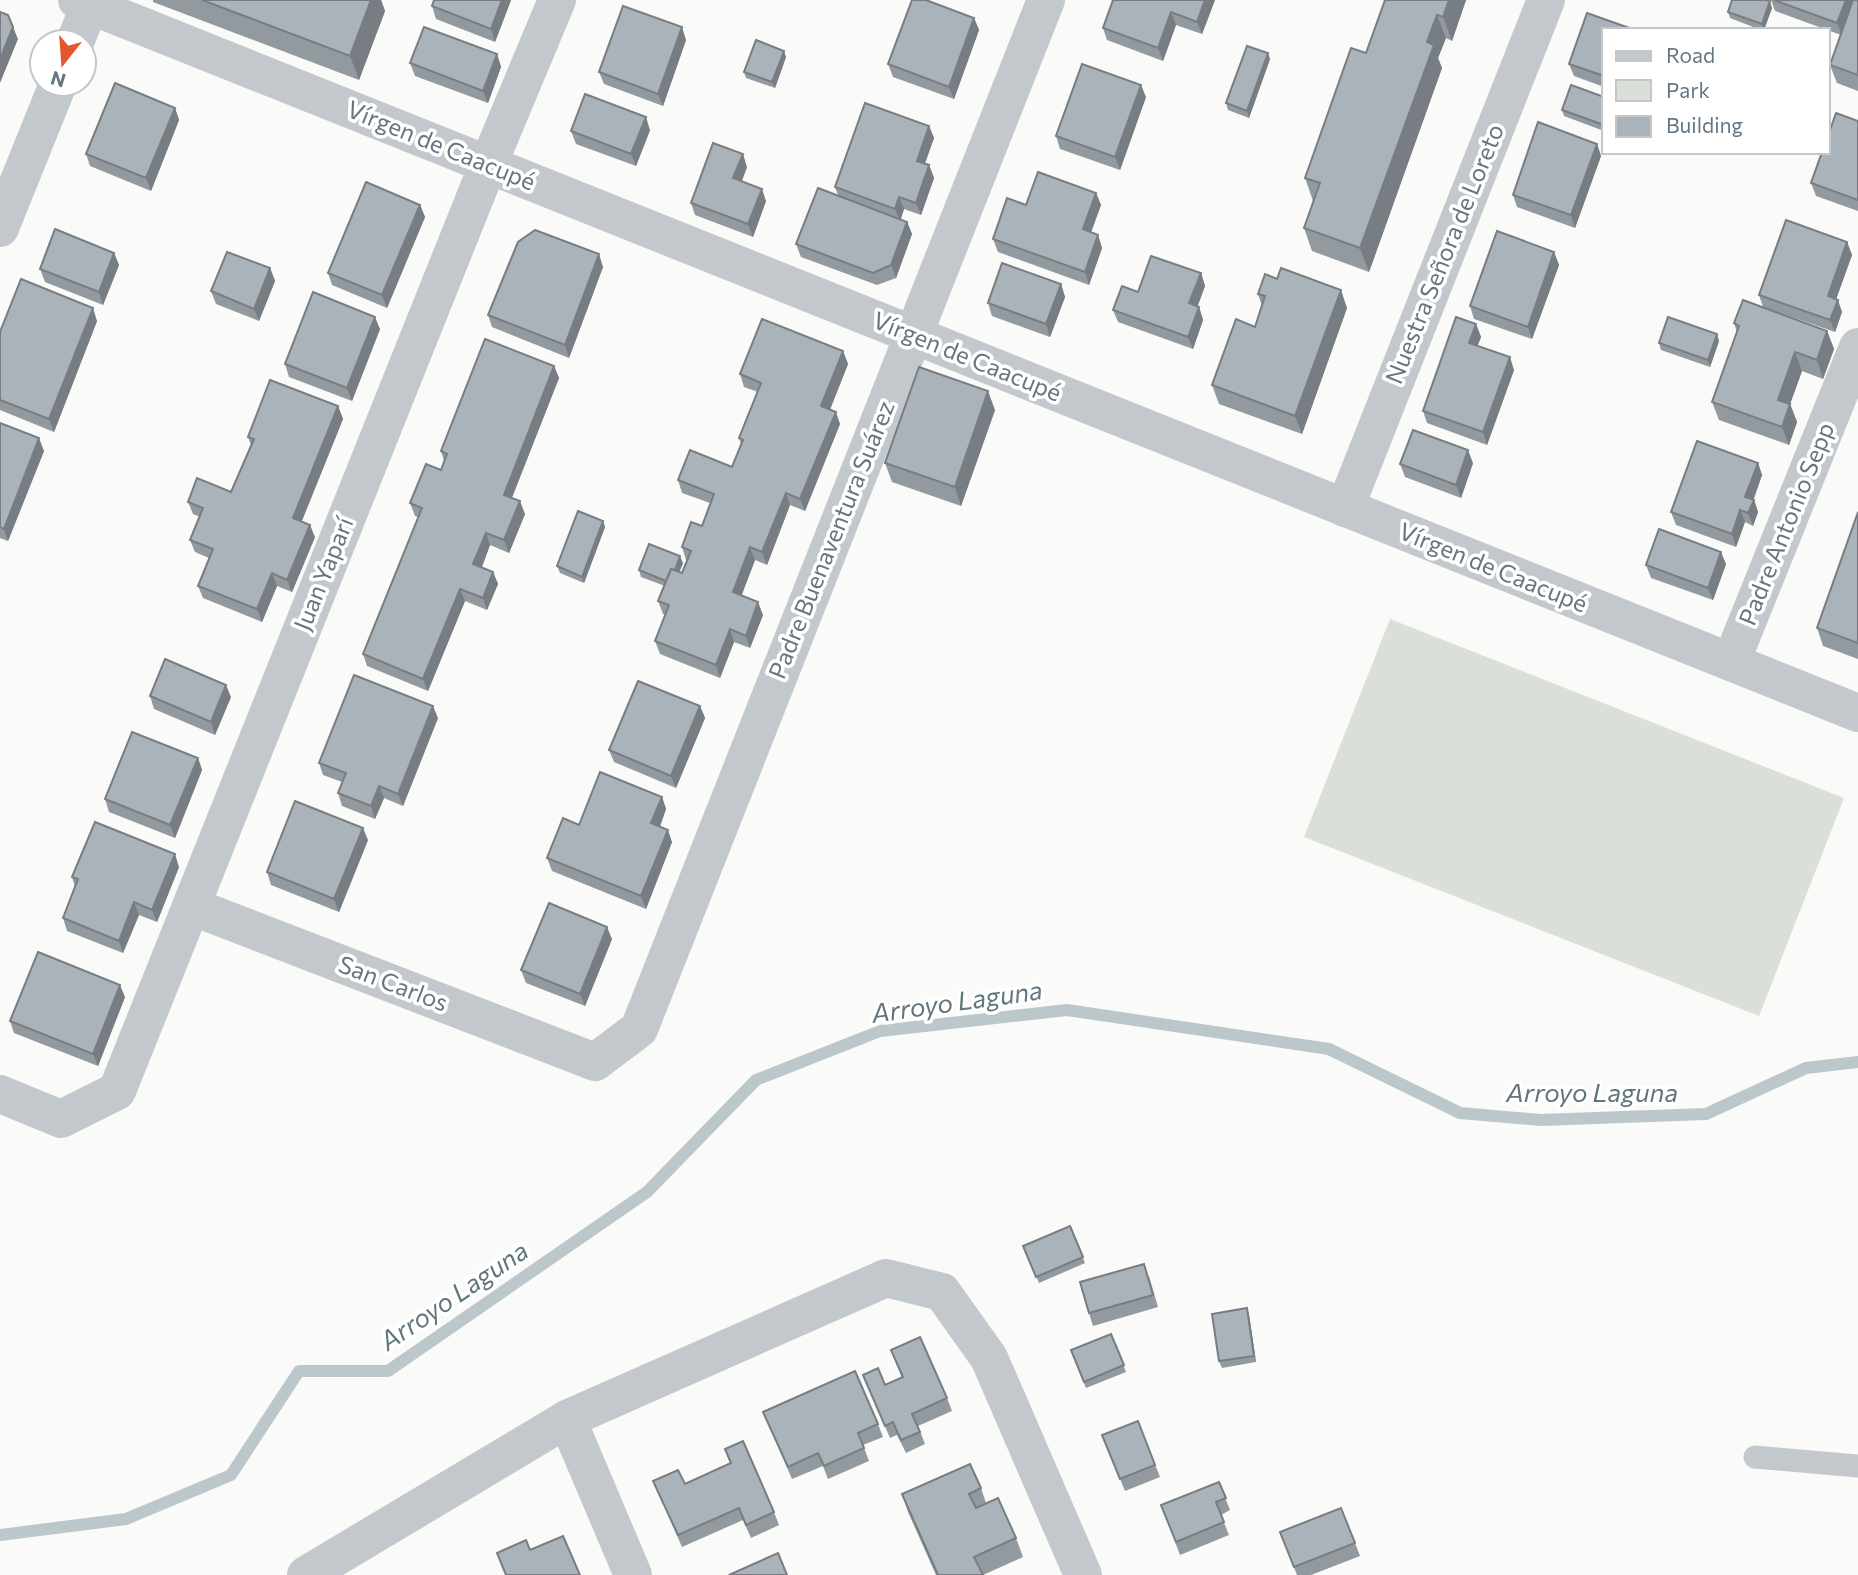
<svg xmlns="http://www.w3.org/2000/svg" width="1858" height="1575" viewBox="0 0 1858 1575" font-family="Commissioner,sans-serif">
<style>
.green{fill:#dadfd7}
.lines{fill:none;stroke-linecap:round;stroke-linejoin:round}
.stream{stroke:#bbc7cb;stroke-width:12}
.service{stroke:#c3c8cc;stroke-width:23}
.minor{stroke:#c3c8cc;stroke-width:38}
.wall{fill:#929a9f}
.shaded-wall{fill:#777d82}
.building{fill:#aab3b9;stroke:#777d82;stroke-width:2}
.labels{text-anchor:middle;stroke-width:7;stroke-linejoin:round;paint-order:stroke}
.street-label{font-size:24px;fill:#657683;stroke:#fff}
.water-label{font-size:26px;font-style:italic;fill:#60757c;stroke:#fff}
</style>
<rect width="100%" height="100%" fill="#fafaf8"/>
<polygon class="green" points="1390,619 1844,798 1759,1016 1304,837"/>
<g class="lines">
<polyline class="stream" points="0,1535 126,1519 231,1475 299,1371 388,1371 647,1192 756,1080 880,1031 1067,1010 1329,1049 1460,1113 1541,1120 1706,1114 1806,1068 1858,1062"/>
<polyline class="service" points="1755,1457 1858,1466"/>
<g class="minor">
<polyline points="77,0 1858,713"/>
<polyline points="75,42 92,0"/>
<polyline points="0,228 58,84"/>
<polyline points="1345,508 1546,0"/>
<polyline points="1731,662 1858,347"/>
<polyline points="191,906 595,1062 639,1029 1046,0"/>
<polyline points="0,1094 61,1119 117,1091 488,165 557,0"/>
<polyline points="567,1419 633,1575"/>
<polyline points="306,1575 567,1419 886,1278 942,1292 989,1358 1083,1575"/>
</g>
</g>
<g class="wall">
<polygon points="153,0 381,0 385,11 359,80 153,2"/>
<polygon points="434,0 511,0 495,42 436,19 432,6"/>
<polygon points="1215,0 1202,34 1176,25 1163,61 1107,40 1103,28"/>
<polygon points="1385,0 1466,0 1452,41 1446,38 1438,58 1442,68 1369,272 1312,251 1304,228 1313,201 1305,178 1366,53"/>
<polygon points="1771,0 1858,0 1858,91 1837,83 1830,65 1841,35 1775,11"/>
<polygon points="1772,8 1764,30 1761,30 1730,18 1728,12"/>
<polygon points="974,18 979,30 954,99 893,77 888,64"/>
<polygon points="1604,30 1604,87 1574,76 1569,64"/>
<polygon points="686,40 663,106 604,84 599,72"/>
<polygon points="497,54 501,67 488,103 415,76 410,63"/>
<polygon points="786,57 775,88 746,78 744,72"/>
<polygon points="1270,59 1249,118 1228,110 1226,103"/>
<polygon points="1146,97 1120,170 1060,149 1056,136"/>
<polygon points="1604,97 1604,131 1564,116 1562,110"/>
<polygon points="175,108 179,120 151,191 90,166 86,154"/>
<polygon points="1858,121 1858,211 1816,196 1811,183"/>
<polygon points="929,126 934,138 925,164 929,165 934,178 921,215 904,209 900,219 907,222 912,234 896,278 877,285 801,257 796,244 838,195 835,187"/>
<polygon points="650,130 636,166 576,144 571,131"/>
<polygon points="1597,144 1601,156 1575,228 1517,207 1513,195"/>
<polygon points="747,167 742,181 766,201 753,237 695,215 691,203"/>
<polygon points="1096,193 1101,205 1091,233 1098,235 1102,248 1089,285 998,252 993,239 1026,205"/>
<polygon points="420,205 425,217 387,308 332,285 328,273"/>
<polygon points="1847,242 1852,255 1836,299 1842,312 1835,332 1763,307 1759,295"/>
<polygon points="1554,252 1559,265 1532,339 1474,319 1470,306"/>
<polygon points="114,253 119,265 103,305 45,282 40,269"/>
<polygon points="603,267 569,358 492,327 488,315"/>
<polygon points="270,268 275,281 259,321 216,304 211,291"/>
<polygon points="1201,273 1205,286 1197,307 1199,307 1203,320 1193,349 1118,322 1113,310 1138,292"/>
<polygon points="1061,284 1065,297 1050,337 992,316 988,303"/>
<polygon points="1258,294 1347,308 1302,434 1219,404 1212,385 1255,327 1262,306"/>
<polygon points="97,321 54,432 0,410 0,332"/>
<polygon points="1734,323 1827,331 1834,349 1823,379 1802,371 1790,404 1797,422 1789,445 1719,420 1712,402 1737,332"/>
<polygon points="1476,324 1481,337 1477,346 1514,370 1487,445 1427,423 1423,411"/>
<polygon points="380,329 352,401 289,377 285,364"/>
<polygon points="1719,341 1710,367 1661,350 1659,343"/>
<polygon points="843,351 848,364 830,410 840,424 805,511 790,505 767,565 755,560 741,596 763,615 750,648 734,642 720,678 660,654 655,641 666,615 663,614 658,601 665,586 641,577 639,570 683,563 679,572 682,573 687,560 686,560 682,547 702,526 710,503 682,493 678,480 732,467 741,444 739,438 758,392 744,387 740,374"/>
<polygon points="554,366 559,378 512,498 525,514 509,553 490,545 482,567 493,572 498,584 487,610 465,601 428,691 367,666 363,654 418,517 415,516 410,503 441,470 444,461 441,451"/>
<polygon points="338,406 343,419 302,521 315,537 292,592 277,586 262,622 203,598 198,586 209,558 195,552 190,540 200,517 193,514 188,502 231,492 251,445 248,437"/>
<polygon points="995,410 961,506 892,482 885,463"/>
<polygon points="0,423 44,451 8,541 0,538"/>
<polygon points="1473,463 1461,498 1405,477 1400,464"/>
<polygon points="1758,463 1762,475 1754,499 1758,512 1753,526 1745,522 1736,547 1676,525 1671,512"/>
<polygon points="1858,512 1858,659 1823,646 1817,628"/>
<polygon points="603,521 605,527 584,583 560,573 557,566"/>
<polygon points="1726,564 1713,600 1651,578 1646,565"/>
<polygon points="150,696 231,697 215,735 154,709"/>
<polygon points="700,706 705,718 676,788 614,762 609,750"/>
<polygon points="438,718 403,806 384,798 375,819 342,806 338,793 342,782 323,775 319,763"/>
<polygon points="198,758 202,770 175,838 109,812 105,799"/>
<polygon points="662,797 666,809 660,827 672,842 646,909 552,871 547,858 579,825"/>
<polygon points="368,840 339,912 271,885 267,872"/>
<polygon points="179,867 157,922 139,915 123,953 67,931 63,918 75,887 72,877"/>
<polygon points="612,939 585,1006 526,983 521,970"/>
<polygon points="125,997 98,1066 14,1033 10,1021"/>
<polygon points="1070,1226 1085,1263 1039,1283 1023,1246"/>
<polygon points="1149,1276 1158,1307 1093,1326 1089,1313"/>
<polygon points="1247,1308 1249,1315 1256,1362 1222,1368 1219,1361"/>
<polygon points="1111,1334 1126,1372 1086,1388 1071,1350"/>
<polygon points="891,1350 947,1398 952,1411 918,1426 925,1444 906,1453 897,1435 890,1438 863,1375 885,1385 902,1378"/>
<polygon points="763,1412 878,1424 883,1437 863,1445 869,1461 828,1479 823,1466 792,1479"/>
<polygon points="1138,1421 1160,1477 1125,1491 1102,1435"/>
<polygon points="725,1449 774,1512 779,1525 751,1538 743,1520 682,1547 653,1481 685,1484 730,1463"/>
<polygon points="1219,1482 1230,1510 1221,1515 1229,1535 1180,1555 1161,1505"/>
<polygon points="981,1488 986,1503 1016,1538 1023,1557 983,1575 936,1575 908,1512 902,1494"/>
<polygon points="1280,1532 1355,1543 1360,1556 1311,1575 1297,1575"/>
</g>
<g class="shaded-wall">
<polygon points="371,0 381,0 385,11 359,80 350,56"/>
<polygon points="502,0 511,0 495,42 491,29"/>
<polygon points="1205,0 1215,0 1202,34 1197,22"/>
<polygon points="1449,0 1466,0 1452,41 1443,17"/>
<polygon points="1846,0 1855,0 1842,35 1837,23"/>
<polygon points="1770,1 1772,8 1764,30 1762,24"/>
<polygon points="1171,12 1176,25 1163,61 1158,48"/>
<polygon points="1437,15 1446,38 1438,58 1442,68 1369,272 1360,248 1427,42"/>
<polygon points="974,18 979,30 954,99 949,87"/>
<polygon points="13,27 18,39 0,83 0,59"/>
<polygon points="682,27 686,40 663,106 658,94"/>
<polygon points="784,51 786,57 775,88 772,82"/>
<polygon points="1268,53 1270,59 1249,118 1247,111"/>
<polygon points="497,54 501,67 488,103 483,91"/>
<polygon points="1141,85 1146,97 1120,170 1115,157"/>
<polygon points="175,108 179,120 151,191 146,178"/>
<polygon points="646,117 650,130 636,166 631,154"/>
<polygon points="929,126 934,138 921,173 917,161"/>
<polygon points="1597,144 1601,156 1575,228 1571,215"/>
<polygon points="743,154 747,167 738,190 733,178"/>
<polygon points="929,165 934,178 921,215 916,203"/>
<polygon points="762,189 766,201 753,237 748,224"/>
<polygon points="1096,193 1101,205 1087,242 1083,229"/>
<polygon points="899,197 904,209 900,222 895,209"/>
<polygon points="420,205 425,217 387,308 382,295"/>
<polygon points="907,222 912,234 896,278 891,265"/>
<polygon points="1098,235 1102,248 1089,285 1085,272"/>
<polygon points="1847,242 1852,255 1833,308 1828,296"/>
<polygon points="1554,252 1559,265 1532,339 1528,327"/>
<polygon points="114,253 119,265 103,305 99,292"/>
<polygon points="599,254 603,267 569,358 565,345"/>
<polygon points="270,268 275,281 259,321 254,309"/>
<polygon points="1201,273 1205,286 1194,316 1189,303"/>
<polygon points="1061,284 1065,297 1050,337 1046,324"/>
<polygon points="1341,290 1347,308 1302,434 1295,416"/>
<polygon points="1838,300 1842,312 1835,332 1830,320"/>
<polygon points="1199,307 1203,320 1193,349 1188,337"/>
<polygon points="93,308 97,321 54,432 49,419"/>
<polygon points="375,317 380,329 352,401 347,388"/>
<polygon points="1476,324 1481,337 1474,355 1469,343"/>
<polygon points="1827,331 1834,349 1823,379 1817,360"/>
<polygon points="1717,334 1719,341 1710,367 1708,360"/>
<polygon points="843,351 848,364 826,419 821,406"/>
<polygon points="1795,352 1802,371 1785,418 1778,400"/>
<polygon points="1510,357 1514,370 1487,445 1483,432"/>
<polygon points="554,366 559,378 508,507 504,495"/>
<polygon points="988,391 995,410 961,506 955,487"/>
<polygon points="1790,404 1797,422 1789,445 1782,427"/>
<polygon points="338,406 343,419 298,530 293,518"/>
<polygon points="836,412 840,424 805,511 800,499"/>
<polygon points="39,438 44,451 8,541 4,529"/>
<polygon points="1468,450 1473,463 1461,498 1456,485"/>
<polygon points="1758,463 1762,475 1750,508 1754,500 1758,512 1753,526 1748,513 1745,497"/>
<polygon points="786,493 790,505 767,565 762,552"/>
<polygon points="520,501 525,514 509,553 504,540"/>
<polygon points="1740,510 1745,522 1736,547 1732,534"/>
<polygon points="603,521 605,527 584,583 582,577"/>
<polygon points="310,525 315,537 292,592 287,580"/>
<polygon points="486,533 490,545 478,577 473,564"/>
<polygon points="750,547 755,560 738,605 733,592"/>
<polygon points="1721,552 1726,564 1713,600 1708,588"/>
<polygon points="680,556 683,563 673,589 671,582"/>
<polygon points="493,572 498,584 487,610 483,598"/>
<polygon points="272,573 277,586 262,622 257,609"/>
<polygon points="460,589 465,601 428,691 423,679"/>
<polygon points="758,602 763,615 750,648 746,636"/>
<polygon points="730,629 734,642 720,678 716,665"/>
<polygon points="226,685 231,697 215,735 211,722"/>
<polygon points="433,706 438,718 403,806 398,794"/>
<polygon points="700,706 705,718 676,788 671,776"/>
<polygon points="198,758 202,770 175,838 170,825"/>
<polygon points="379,786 384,798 375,819 371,806"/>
<polygon points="662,797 666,809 656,836 651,823"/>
<polygon points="363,828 368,840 339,912 334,899"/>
<polygon points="668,830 672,842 646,909 641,896"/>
<polygon points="175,854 179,867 157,922 152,910"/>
<polygon points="134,902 139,915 123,953 119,941"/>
<polygon points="607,927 612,939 585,1006 580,994"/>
<polygon points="120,985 125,997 98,1066 93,1054"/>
<polygon points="1247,1308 1249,1315 1256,1362 1254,1356"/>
</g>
<g class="building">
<polygon points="202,0 371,0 350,56"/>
<polygon points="434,0 502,0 491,29 432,6"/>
<polygon points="912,0 926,0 974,18 949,87 888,64"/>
<polygon points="1113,0 1205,0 1197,22 1171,12 1158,48 1103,28"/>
<polygon points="1385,0 1449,0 1443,17 1437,15 1427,42 1434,45 1360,248 1304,228 1320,183 1305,178 1351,48 1366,53"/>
<polygon points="1732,0 1766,0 1770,1 1762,24 1728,12"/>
<polygon points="1774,0 1846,0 1837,23"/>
<polygon points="1853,0 1858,0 1858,75 1830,65"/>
<polygon points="623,6 682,27 658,94 599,72"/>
<polygon points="0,12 8,15 13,27 0,59"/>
<polygon points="1587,13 1635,30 1604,30 1604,76 1569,64"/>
<polygon points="424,27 497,54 483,91 410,63"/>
<polygon points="756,40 784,51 772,82 744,72"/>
<polygon points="1247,46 1268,53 1247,111 1226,103"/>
<polygon points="1082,64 1141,85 1115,157 1056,136"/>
<polygon points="115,83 175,108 146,178 86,154"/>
<polygon points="1571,85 1604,97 1604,125 1562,110"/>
<polygon points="585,94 646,117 631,154 571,131"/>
<polygon points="865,103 929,126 917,161 929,165 916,203 899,197 895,209 835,187"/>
<polygon points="1836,113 1858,121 1858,200 1811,183 1822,152 1828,152 1828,136"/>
<polygon points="1538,122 1597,144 1571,215 1513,195"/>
<polygon points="713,143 743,154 733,178 762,189 748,224 691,203"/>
<polygon points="1038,172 1096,193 1083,229 1098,235 1085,272 993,239 1007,198 1026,205"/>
<polygon points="366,182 420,205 382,295 328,273"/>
<polygon points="818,188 907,222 891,265 873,273 796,244"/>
<polygon points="1786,220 1847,242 1828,296 1838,300 1830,320 1759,295"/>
<polygon points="55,229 114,253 99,292 40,269"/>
<polygon points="535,230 599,254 565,345 488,315 518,242"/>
<polygon points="1497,231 1554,252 1528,327 1470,306"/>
<polygon points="227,252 270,268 254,309 211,291"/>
<polygon points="1151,256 1201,273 1189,303 1199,307 1188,337 1113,310 1122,286 1138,292"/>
<polygon points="1002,263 1061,284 1046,324 988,303"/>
<polygon points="1281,268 1341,290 1295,416 1212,385 1236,319 1255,327 1265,296 1258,294 1265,274 1277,279"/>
<polygon points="21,279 93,308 49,419 0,400 0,332"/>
<polygon points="313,292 375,317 347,388 285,364"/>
<polygon points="1743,300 1827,331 1817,360 1795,352 1778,400 1790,404 1782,427 1712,402 1739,326 1734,323"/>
<polygon points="1456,317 1476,324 1469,343 1510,357 1483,432 1423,411"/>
<polygon points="1668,317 1717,334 1708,360 1659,343"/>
<polygon points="762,319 843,351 821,406 836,412 800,499 786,493 762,552 750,547 733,592 758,602 746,636 730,629 716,665 655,641 669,605 658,601 671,569 682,573 691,551 682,547 691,522 702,526 714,494 678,480 690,450 732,467 743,440 739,438 761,383 740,374"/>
<polygon points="485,339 554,366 504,495 520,501 504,540 486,533 473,564 493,572 483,598 460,589 423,679 363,654 422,508 410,503 426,464 441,470 447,454 441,451"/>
<polygon points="919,367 988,391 955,487 885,463"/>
<polygon points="270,380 338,406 293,518 310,525 287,580 272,573 257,609 198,586 213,549 190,540 203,508 188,502 197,478 231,492 254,439 248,437"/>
<polygon points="0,423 39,438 4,529 0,527"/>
<polygon points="1413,430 1468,450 1456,485 1400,464"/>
<polygon points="1697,441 1758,463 1745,497 1754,500 1748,513 1740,510 1732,534 1671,512"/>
<polygon points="578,511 603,521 582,577 557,566"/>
<polygon points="1858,512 1858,643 1817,628"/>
<polygon points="1659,529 1721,552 1708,588 1646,565"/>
<polygon points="649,544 680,556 675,570 671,569 666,581 639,570"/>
<polygon points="165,659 226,685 211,722 150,696"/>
<polygon points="354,675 433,706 398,794 379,786 371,806 338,793 346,773 319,763"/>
<polygon points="638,681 700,706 671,776 609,750"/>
<polygon points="132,732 198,758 170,825 105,799"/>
<polygon points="600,772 662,797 651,823 668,830 641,896 547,858 563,818 579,825"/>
<polygon points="295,801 363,828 334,899 267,872"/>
<polygon points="95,822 175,854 152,910 134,902 119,941 63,918 78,879 72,877"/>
<polygon points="549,903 607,927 580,994 521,970"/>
<polygon points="38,952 120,985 93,1054 10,1021"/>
<polygon points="1070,1226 1083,1257 1036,1277 1023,1246"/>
<polygon points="1144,1264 1153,1295 1089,1313 1080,1282"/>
<polygon points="1247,1308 1254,1356 1219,1361 1212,1314"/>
<polygon points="1111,1334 1124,1365 1084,1382 1071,1350"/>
<polygon points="920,1337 947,1398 912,1414 920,1432 901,1440 893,1422 885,1426 863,1375 878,1368 885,1385 903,1377 891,1350"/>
<polygon points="855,1371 878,1424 858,1433 864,1448 824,1466 818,1453 788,1467 763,1412"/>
<polygon points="1138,1421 1155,1465 1120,1479 1102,1435"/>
<polygon points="743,1441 774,1512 746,1525 739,1508 678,1535 653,1481 678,1470 685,1484 731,1463 725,1449"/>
<polygon points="970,1464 981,1488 969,1494 976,1508 998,1498 1016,1538 974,1557 983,1575 938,1575 902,1494"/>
<polygon points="1219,1482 1226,1498 1216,1502 1224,1522 1176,1542 1161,1505"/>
<polygon points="1341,1508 1355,1543 1294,1567 1280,1532"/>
<polygon points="563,1536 580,1575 506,1575 497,1553 526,1540 530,1550"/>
<polygon points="778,1553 787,1575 729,1575"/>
</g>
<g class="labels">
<g class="street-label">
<text transform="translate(441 146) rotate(22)" y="8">Vírgen de Caacupé</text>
<text transform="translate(1445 254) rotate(-68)" y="8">Nuestra Señora de Loreto</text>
<text transform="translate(967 357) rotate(22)" y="8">Vírgen de Caacupé</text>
<text transform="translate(1787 524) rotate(-68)" y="8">Padre Antonio Sepp</text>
<text transform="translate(832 540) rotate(-68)" y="8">Padre Buenaventura Suárez</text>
<text transform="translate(1493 568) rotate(22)" y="8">Vírgen de Caacupé</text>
<text transform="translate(324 574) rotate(-68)" y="8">Juan Yaparí</text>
<text transform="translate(393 984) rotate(21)" y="8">San Carlos</text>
</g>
<g class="water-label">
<text transform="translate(957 1002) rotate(-8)" y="9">Arroyo Laguna</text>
<text x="1592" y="1102">Arroyo Laguna</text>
<text transform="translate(454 1296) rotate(-34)" y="9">Arroyo Laguna</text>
</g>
</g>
<rect x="1602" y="28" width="228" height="126" fill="#ffffff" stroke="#c1c8cd" stroke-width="2"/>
<rect x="1616" y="51" width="35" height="10" fill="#c3c8cc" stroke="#c1c8cd" stroke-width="2"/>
<text x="1666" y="63" font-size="21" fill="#657683">Road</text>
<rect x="1616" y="80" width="35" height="21" fill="#dadfd7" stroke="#c1c8cd" stroke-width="2"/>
<text x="1666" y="98" font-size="21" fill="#657683">Park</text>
<rect x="1616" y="116" width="35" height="21" fill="#aab3b9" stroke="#c1c8cd" stroke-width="2"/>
<text x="1666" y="133" font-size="21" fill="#657683">Building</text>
<g transform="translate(63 63) rotate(197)"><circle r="33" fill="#ffffff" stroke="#c1c8cd" stroke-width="2"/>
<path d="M0-5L12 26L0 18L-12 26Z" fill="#e4572e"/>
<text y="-10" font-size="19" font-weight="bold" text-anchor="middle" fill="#657683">N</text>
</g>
</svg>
